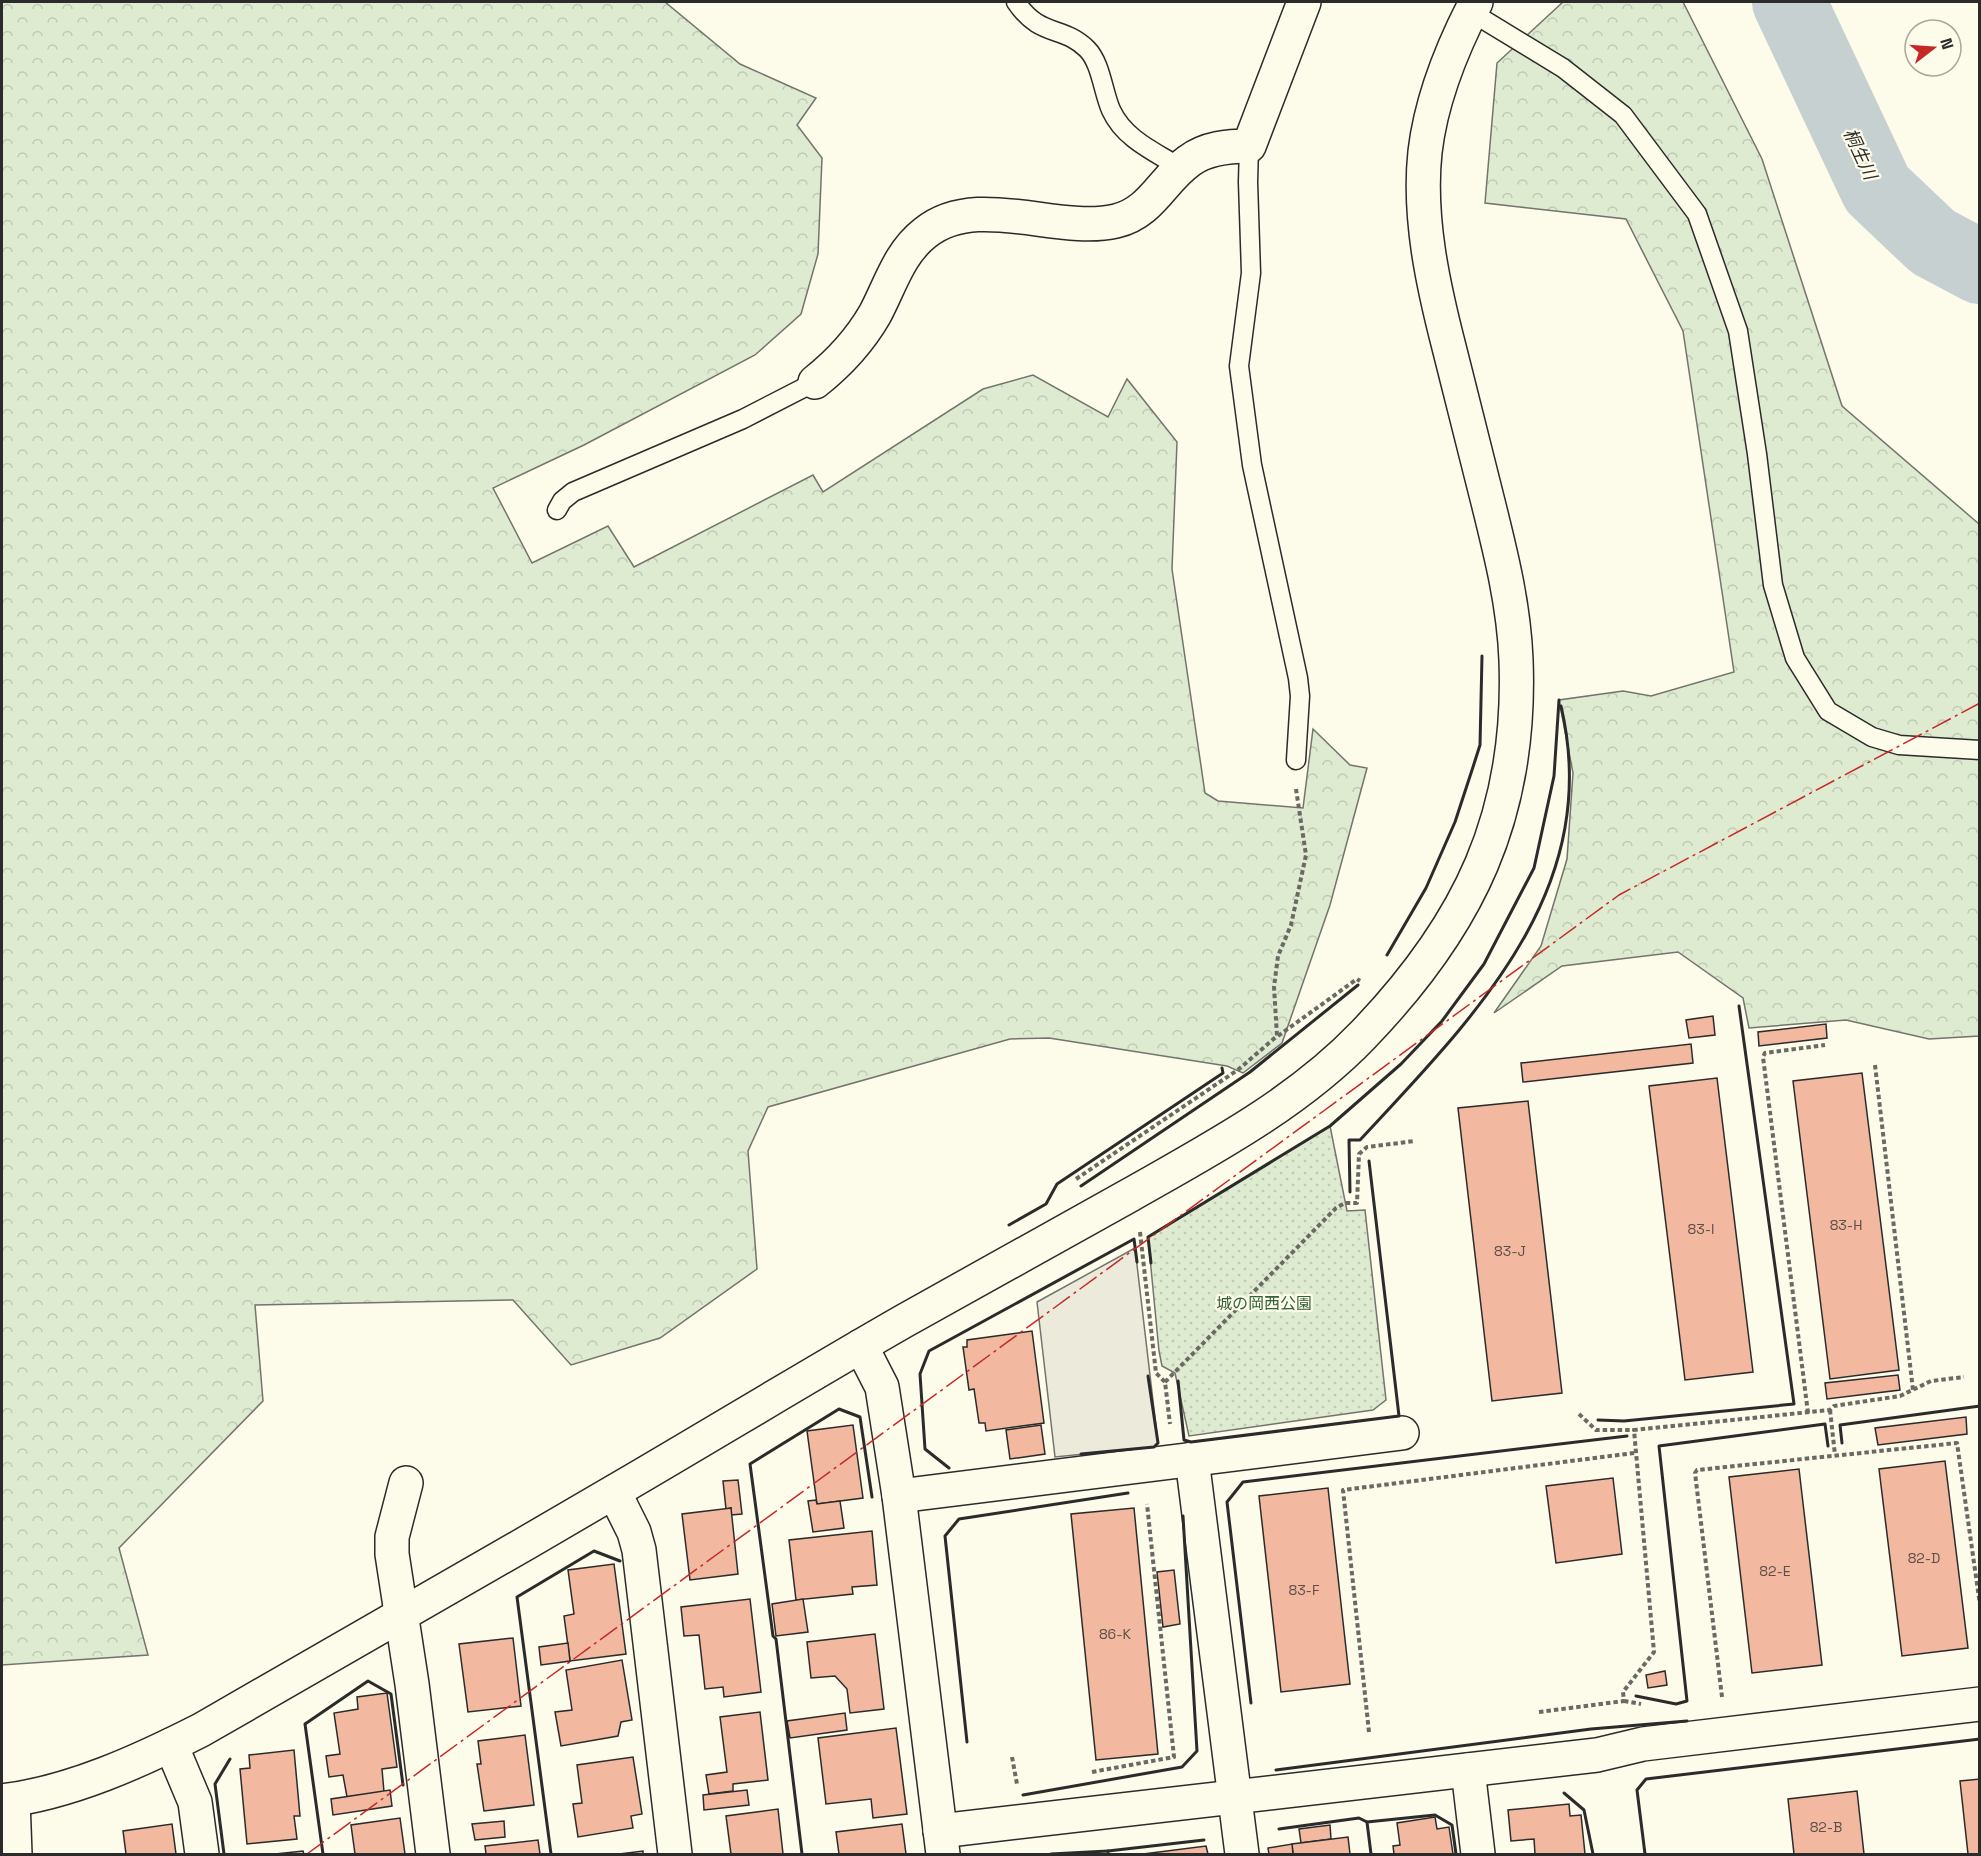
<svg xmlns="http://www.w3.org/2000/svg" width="1981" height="1856" viewBox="0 0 1981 1856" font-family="'Space Grotesk','Noto Sans JP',sans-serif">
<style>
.grass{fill:url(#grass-dots);stroke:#74746e;stroke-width:1.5}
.forest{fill:url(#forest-crowns);stroke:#74746e;stroke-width:1.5}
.parking{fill:#eceadb;stroke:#74746e;stroke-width:1.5}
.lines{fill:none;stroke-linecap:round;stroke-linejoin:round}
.river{stroke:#c7d0d0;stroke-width:74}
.building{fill:#f2b8a0;stroke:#2b2b2b;stroke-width:1.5}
.lane-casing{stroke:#2b2b2b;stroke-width:21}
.street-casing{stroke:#2b2b2b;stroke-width:36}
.secondary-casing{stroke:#2b2b2b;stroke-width:36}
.path{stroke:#6a6964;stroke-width:4;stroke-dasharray:4.5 3;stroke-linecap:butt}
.lane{stroke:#fdfbea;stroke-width:18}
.street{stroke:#fdfbea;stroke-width:33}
.secondary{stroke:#fdfbea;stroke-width:33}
.wall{stroke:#2b2b2b;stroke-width:3}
.power{stroke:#c62828;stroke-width:1.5;stroke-dasharray:21 4.5 3 4.5;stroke-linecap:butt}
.labels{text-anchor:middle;stroke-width:4.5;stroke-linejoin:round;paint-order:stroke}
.number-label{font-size:14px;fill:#5d4e48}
.park-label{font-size:16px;fill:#34623c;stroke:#fdfbea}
.water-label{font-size:18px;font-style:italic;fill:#2b2b2b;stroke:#fdfbea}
</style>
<defs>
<pattern id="grass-dots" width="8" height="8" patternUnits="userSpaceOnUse" patternTransform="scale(1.5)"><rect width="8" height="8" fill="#deebd1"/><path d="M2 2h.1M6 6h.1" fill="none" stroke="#bfcab4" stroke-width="1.8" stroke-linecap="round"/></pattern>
<pattern id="forest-crowns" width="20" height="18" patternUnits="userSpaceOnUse" patternTransform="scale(1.5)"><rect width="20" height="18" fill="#deebd1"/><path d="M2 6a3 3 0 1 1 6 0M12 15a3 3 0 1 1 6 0" fill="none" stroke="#bfcab4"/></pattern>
</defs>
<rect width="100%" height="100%" fill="#fdfbea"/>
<polygon class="grass" points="1330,1126 1347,1211 1365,1210 1386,1400 1373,1410 1189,1436 1175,1373 1162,1366 1159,1351 1148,1237"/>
<g class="forest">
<polygon points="2,2 665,2 740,64 816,98 797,125 822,158 818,254 801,314 755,355 584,445 493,488 532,563 608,526 634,567 813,475 823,492 983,389 1033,375 1108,417 1127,379 1177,442 1172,569 1205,793 1218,801 1303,808 1313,729 1350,765 1367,768 1330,905 1282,1043 1243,1073 1227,1066 1049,1038 1010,1039 768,1107 748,1151 757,1269 660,1338 571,1365 513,1300 255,1305 263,1401 119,1548 148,1655 2,1665"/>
<polygon points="1563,2 1683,2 1762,159 1842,406 1979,524 1979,1036 1929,1039 1846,1020 1749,1028 1743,998 1678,952 1562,966 1494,1013 1541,946 1567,859 1573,773 1559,700 1623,691 1651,696 1734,672 1683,331 1626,219 1485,203 1497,63"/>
</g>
<polygon class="parking" points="1135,1248 1158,1443 1154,1447 1055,1457 1037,1302"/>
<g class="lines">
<polyline class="river" points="1789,2 1877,189 1933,242 1980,267"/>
</g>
<g class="building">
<polygon points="1713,1016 1715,1035 1689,1038 1686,1020"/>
<polygon points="1826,1024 1827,1038 1759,1046 1758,1032"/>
<polygon points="1691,1044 1693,1063 1523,1082 1521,1063"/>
<polygon points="1862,1073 1899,1370 1830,1379 1793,1081"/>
<polygon points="1717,1078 1753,1372 1685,1380 1649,1086"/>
<polygon points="1528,1101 1562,1393 1492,1401 1458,1108"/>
<polygon points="1032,1331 1044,1423 986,1431 985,1423 979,1423 974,1389 969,1390 963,1347 967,1347 967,1340"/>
<polygon points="1898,1375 1900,1390 1827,1399 1825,1383"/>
<polygon points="1966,1417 1967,1434 1878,1445 1875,1428"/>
<polygon points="853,1425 863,1498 817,1504 807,1431"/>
<polygon points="1041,1425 1045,1454 1010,1459 1006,1430"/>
<polygon points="1945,1461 1968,1648 1902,1656 1879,1469"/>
<polygon points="1799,1469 1822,1665 1752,1673 1729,1477"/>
<polygon points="1613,1478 1622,1554 1556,1563 1546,1486"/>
<polygon points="738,1480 742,1514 731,1515 731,1508 726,1509 723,1481"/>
<polygon points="1328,1488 1350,1684 1281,1692 1259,1496"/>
<polygon points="816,1500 817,1504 840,1501 844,1528 813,1532 808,1501"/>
<polygon points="731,1508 738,1574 690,1580 682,1514"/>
<polygon points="1134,1508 1158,1754 1096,1760 1071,1514"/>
<polygon points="872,1531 877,1585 852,1587 853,1594 796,1600 789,1540"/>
<polygon points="614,1564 626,1654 570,1661 564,1616 574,1614 568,1570"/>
<polygon points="1174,1570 1180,1624 1163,1627 1157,1572"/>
<polygon points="750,1599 761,1692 724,1697 723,1687 705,1689 699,1635 684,1636 681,1607"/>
<polygon points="803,1599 808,1632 776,1636 772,1604"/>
<polygon points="875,1634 884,1709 850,1713 847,1689 835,1676 811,1678 807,1642"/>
<polygon points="513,1638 521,1706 468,1712 459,1644"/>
<polygon points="568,1643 570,1661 541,1665 539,1647"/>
<polygon points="622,1660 632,1720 621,1722 618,1736 561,1746 555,1712 572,1710 566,1670"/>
<polygon points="1665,1671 1667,1685 1648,1688 1646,1675"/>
<polygon points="387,1693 397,1767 382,1769 384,1792 347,1797 343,1775 329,1777 326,1756 340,1754 334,1713 358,1709 357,1697"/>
<polygon points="760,1712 768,1780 733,1784 733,1791 709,1794 706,1775 727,1772 720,1717"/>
<polygon points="845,1713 847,1730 790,1738 787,1721"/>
<polygon points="896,1728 907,1814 873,1818 871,1799 826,1804 818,1738"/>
<polygon points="525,1735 534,1805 484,1811 477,1764 481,1764 478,1741"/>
<polygon points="294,1750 300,1816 294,1816 297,1839 247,1844 240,1769 250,1768 249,1755"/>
<polygon points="633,1757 642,1814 631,1816 633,1828 578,1837 573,1804 582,1803 577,1765"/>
<polygon points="1980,1779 1980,1854 1968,1854 1960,1781"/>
<polygon points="390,1790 392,1806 333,1815 331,1799"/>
<polygon points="747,1790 749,1805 704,1810 703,1795"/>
<polygon points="1857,1791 1864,1854 1794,1854 1788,1799"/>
<polygon points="1569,1804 1570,1816 1581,1815 1585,1854 1535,1854 1534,1839 1511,1841 1508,1810"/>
<polygon points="778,1809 783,1854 731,1854 726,1816"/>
<polygon points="1435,1817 1437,1829 1449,1827 1453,1854 1394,1854 1393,1846 1400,1845 1397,1823"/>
<polygon points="400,1818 405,1854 355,1854 351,1825"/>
<polygon points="504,1821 505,1837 475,1840 472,1824"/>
<polygon points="172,1824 176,1854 126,1854 123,1831"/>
<polygon points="902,1824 906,1854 839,1854 836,1832"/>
<polygon points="1330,1825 1331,1839 1301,1843 1299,1829"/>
<polygon points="1348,1837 1350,1854 1293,1854 1292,1844"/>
<polygon points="538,1840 540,1854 486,1854 485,1846"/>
<polygon points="1292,1844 1293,1854 1269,1854 1268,1848"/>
<polygon points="1206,1846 1208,1854 1143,1854"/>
<polygon points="303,1851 304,1854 275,1854"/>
<polygon points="643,1851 643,1854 619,1854"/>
</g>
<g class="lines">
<g class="lane-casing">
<g id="lane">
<path d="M1016 2C1040 38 1063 25 1087 49 1101 63 1103 92 1111 110 1124 139 1155 152 1181 168"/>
<polyline points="1471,12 1563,68 1623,115 1697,214 1738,331 1757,454 1773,585 1795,658 1828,711 1872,737 1899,745 1980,750"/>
<polyline points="1249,146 1248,182 1251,273 1239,366 1252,465 1298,678 1300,696 1296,760"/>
<polyline points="557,510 562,501 573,492 743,419 815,382"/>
</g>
</g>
<g class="street-casing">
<g id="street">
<path d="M815 382C839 363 860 340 875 314 890 286 899 253 925 233 977 191 1057 235 1116 221 1151 213 1162 180 1189 161 1206 148 1228 146 1249 146L1304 2"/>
<polyline points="861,1346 882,1387 899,1496 943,1854"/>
<polyline points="1192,1459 1242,1854"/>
<polyline points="406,1483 392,1537 392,1554 412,1684 433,1854"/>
<polyline points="614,1492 634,1532 639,1550 675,1854"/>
<polyline points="899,1496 1402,1433"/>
<polyline points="171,1745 195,1802 202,1854"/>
<polyline points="1468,1770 1478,1854"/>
<polyline points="13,1800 15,1854"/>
<polyline points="940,1831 1597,1755 1643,1744 1980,1704"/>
</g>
</g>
<g class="secondary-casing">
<path id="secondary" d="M2 1801C70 1793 140 1761 201 1730 340 1650 479 1571 617 1490 713 1434 808 1376 904 1321 979 1279 1055 1237 1130 1195 1211 1149 1298 1103 1363 1035 1469 925 1522 815 1516 660 1514 606 1501 554 1488 502 1475 451 1462 399 1449 347 1433 285 1418 217 1425 152 1431 100 1452 48 1476 2"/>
</g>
<g class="path">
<polyline points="1278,1036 1357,979 1360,981"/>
<polyline points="1875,1065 1913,1390"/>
<polyline points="1076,1179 1239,1069 1277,1036 1274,987 1278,956 1291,925 1306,855 1296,789"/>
<polyline points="1140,1232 1156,1373 1165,1382 1170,1424"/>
<polyline points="1165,1382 1336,1208 1345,1203 1357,1203 1359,1154 1367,1147 1415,1141"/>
<polyline points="1830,1410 1835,1455"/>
<polyline points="1808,1413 1763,1057 1765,1053 1825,1045"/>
<polyline points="1579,1414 1596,1430 1634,1430"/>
<polyline points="1722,1697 1695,1473 1697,1470 1957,1443 1980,1605"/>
<polyline points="1624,1701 1641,1704"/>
<polyline points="1539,1712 1624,1701 1623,1692 1654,1652 1634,1430 1830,1410 1834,1406 1900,1396 1931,1381 1964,1377"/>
<polyline points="1369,1732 1343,1490 1634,1453"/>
<polyline points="1012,1757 1017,1784"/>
<polyline points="1092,1772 1174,1757 1147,1504"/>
</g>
<use href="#lane" class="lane"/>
<use href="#street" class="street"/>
<use href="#secondary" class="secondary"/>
<g class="wall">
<polyline points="1387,955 1426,888 1455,822 1473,767 1480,745 1482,656"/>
<polyline points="1081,1186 1250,1072 1358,985"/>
<path d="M1350 1192 1349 1140H1360C1474 1017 1604 890 1561 706"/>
<polyline points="1009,1225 1046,1204 1057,1184 1223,1073 1222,1068"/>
<polyline points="1151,1263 1148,1237 1330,1126 1401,1064 1442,1021 1484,964 1534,868 1554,776 1559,700"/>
<polyline points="1178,1381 1184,1440 1191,1442 1399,1416 1369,1161"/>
<polyline points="1598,1420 1624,1421 1794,1404 1739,1006"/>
<polyline points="1842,1443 1840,1425 1980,1406"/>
<polyline points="1081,1454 1154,1447 1158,1443 1148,1376"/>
<polyline points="949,1468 925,1449 920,1374 929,1351 1134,1239 1137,1262"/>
<polyline points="1636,1696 1676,1704 1687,1701 1659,1446 1825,1424 1828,1446"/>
<polyline points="1251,1703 1227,1502 1243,1482 1627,1436"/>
<polyline points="967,1742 945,1536 959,1519 1128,1493"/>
<polyline points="1276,1770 1591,1729 1687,1721"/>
<polyline points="1564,1793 1584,1810 1593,1854"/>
<polyline points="1023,1795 1182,1767 1197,1751 1183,1516"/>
<polyline points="1279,1829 1359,1818 1367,1822"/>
<polyline points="224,1854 215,1784 230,1759"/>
<polyline points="323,1854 305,1724 368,1681 391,1694 403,1785"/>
<polyline points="551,1854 517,1597 594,1551 620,1561"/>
<polyline points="802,1854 776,1639 773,1636 750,1464 839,1409 860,1417 872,1497"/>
<polyline points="1051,1854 1108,1851"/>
<polyline points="1108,1854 1108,1851 1204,1840"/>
<polyline points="1371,1854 1367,1822 1435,1815 1452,1825 1456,1854"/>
<polyline points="1645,1854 1637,1790 1646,1779 1980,1739"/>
</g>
<polyline class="power" points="307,1854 1619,895 1980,703"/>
</g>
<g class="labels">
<g class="number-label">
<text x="1846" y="1230">83-H</text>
<text x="1701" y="1234">83-I</text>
<text x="1510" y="1256">83-J</text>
<text x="1924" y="1563">82-D</text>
<text x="1775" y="1576">82-E</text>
<text x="1304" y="1595">83-F</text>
<text x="1115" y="1639">86-K</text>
<text x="1826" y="1832">82-B</text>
</g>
<g class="park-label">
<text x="1264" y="1309">城の岡西公園</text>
</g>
<g class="water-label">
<text transform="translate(1860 154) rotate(65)" y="6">桐生川</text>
</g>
</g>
<rect width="1981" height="1856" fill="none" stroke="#2b2b2b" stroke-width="6"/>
<g transform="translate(1933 48) rotate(73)"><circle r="28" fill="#fdfbea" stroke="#a9a89e" stroke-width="1.5"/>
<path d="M0-4.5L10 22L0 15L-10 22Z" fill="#c62828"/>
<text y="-9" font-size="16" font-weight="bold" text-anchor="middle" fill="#2b2b2b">N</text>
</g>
</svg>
